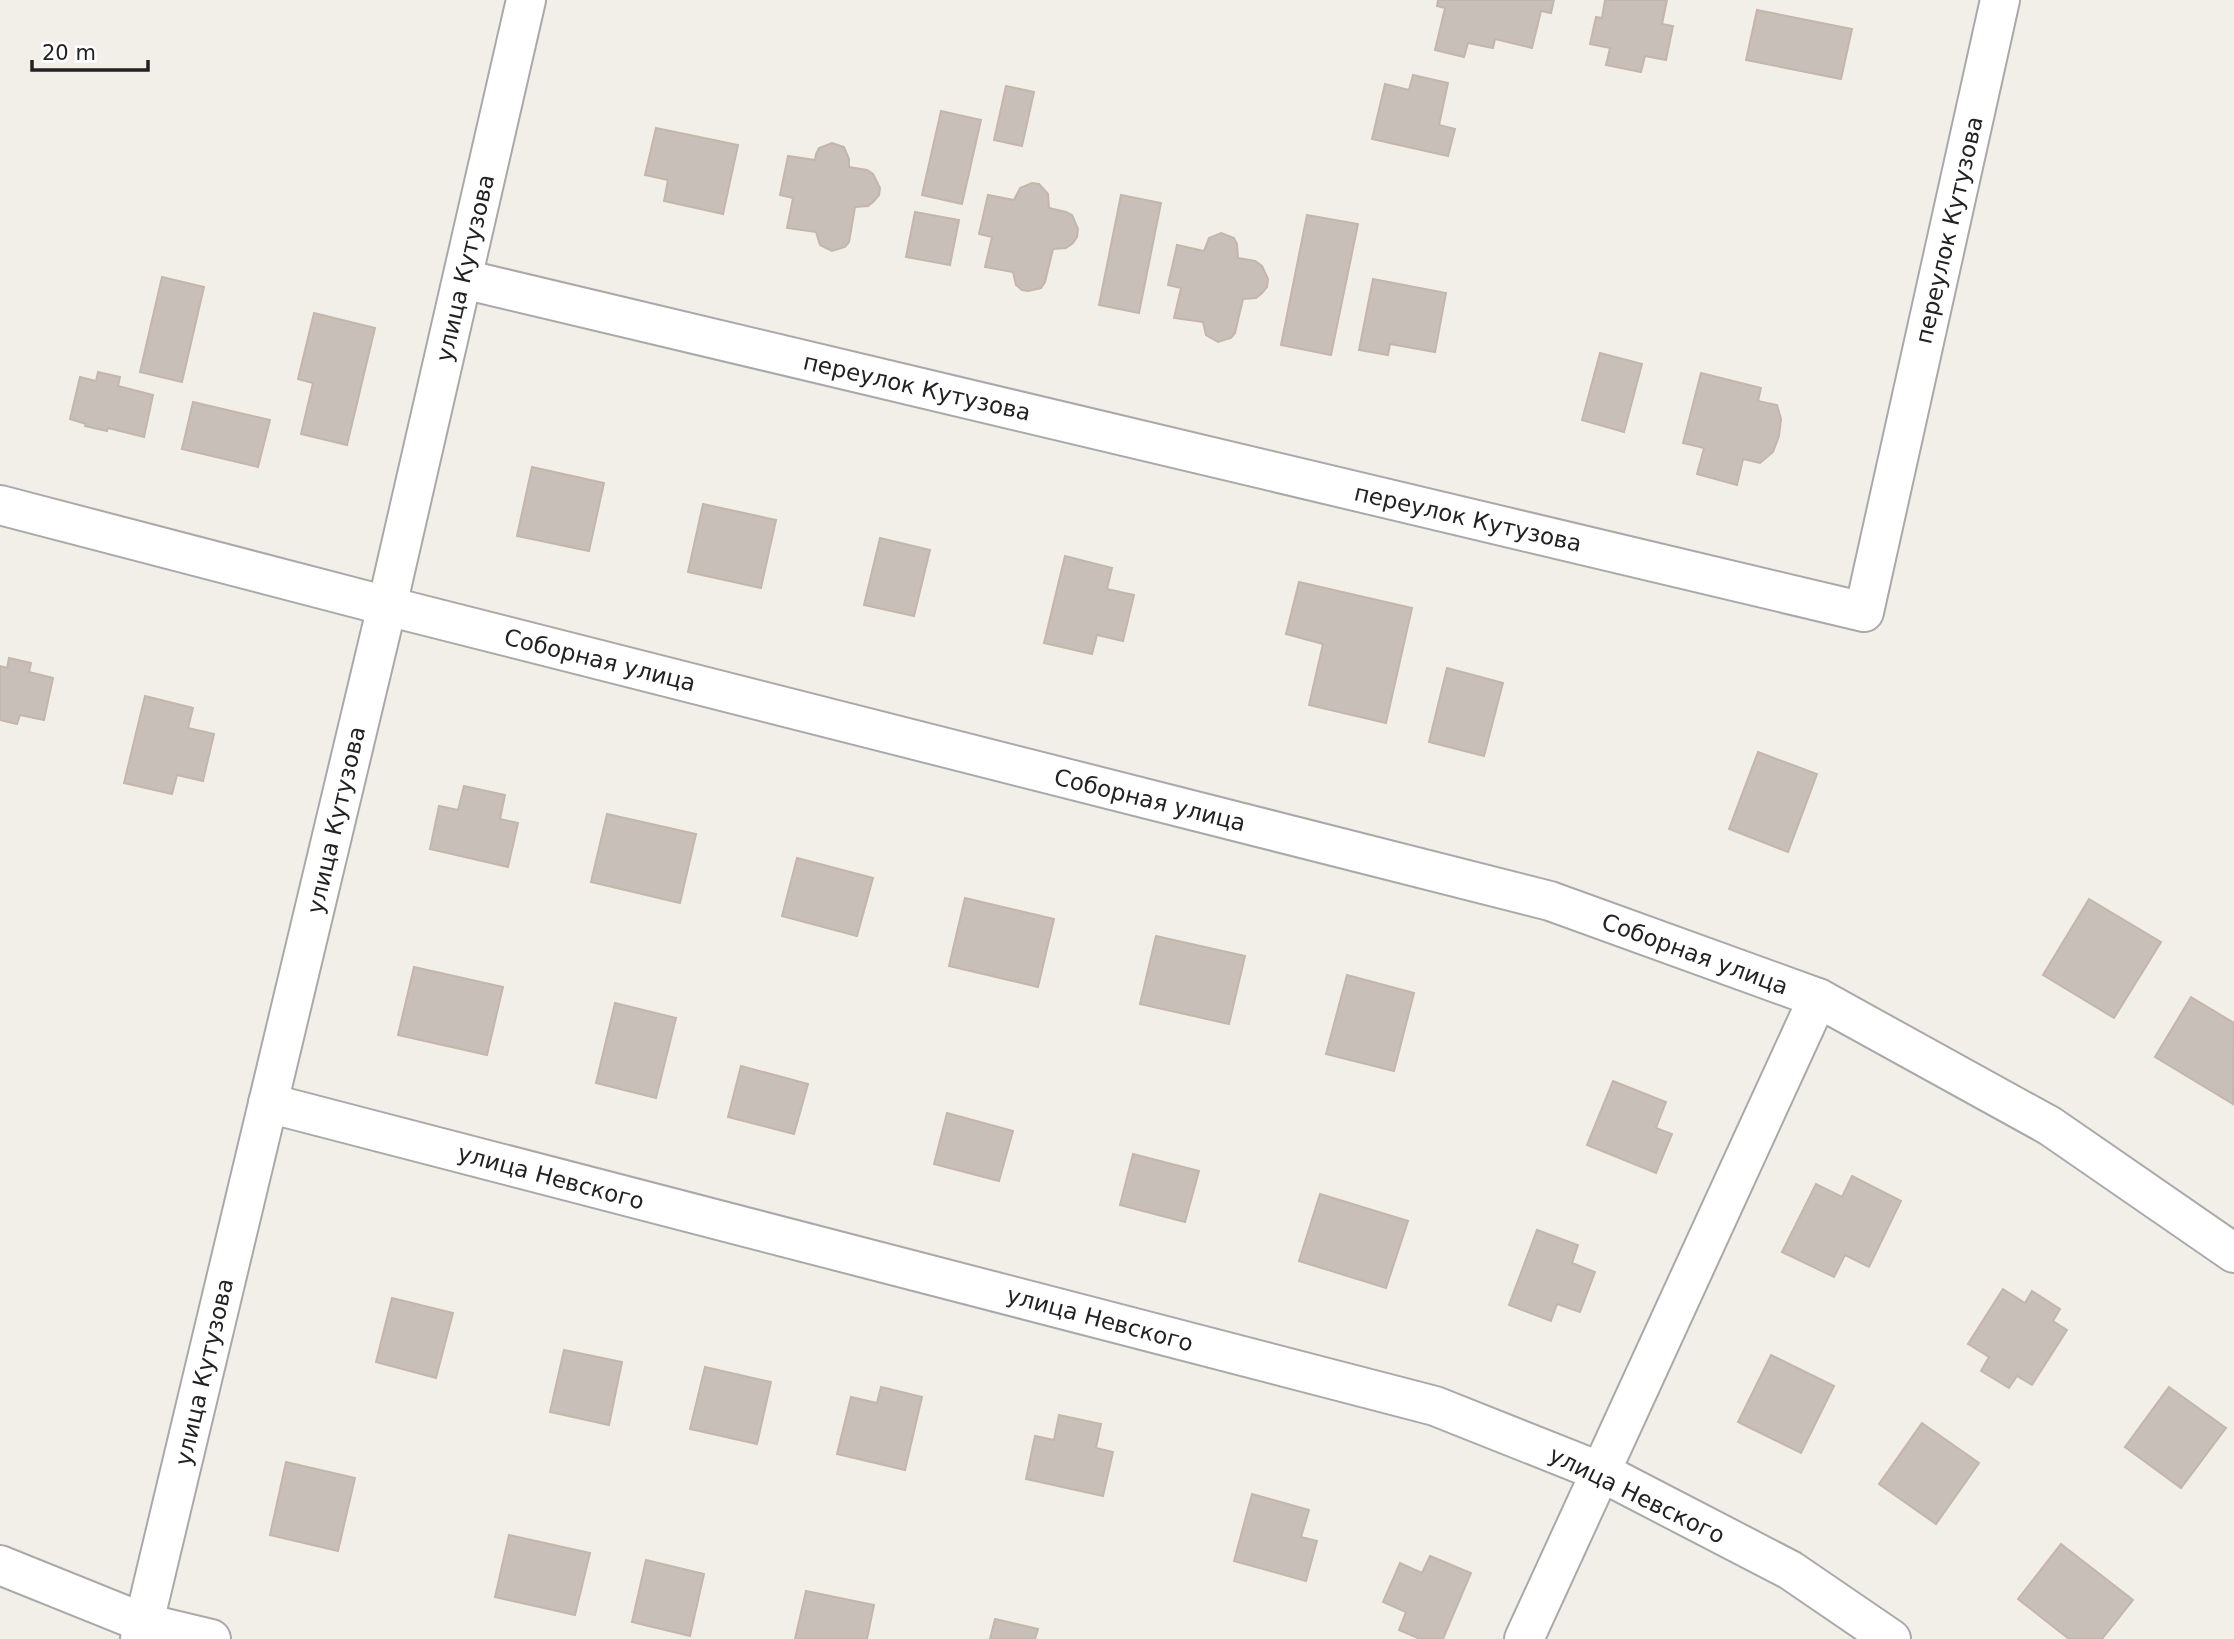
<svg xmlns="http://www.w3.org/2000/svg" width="2234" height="1639" viewBox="0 0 2234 1639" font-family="'DejaVu Sans',sans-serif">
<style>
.building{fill:#c7bfb8;stroke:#c4b6ab;stroke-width:2}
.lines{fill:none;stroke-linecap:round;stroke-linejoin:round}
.street-casing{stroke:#a9a9a9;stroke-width:42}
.street{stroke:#fff;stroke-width:38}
.labels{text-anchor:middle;stroke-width:7;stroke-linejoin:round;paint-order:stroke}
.street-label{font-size:23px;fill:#222;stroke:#fff}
</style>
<rect width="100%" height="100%" fill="#f2efe9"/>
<g class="building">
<polygon points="1438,0 1554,0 1551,13 1541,11 1532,48 1495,39 1493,48 1468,43 1464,57 1435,50 1445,8 1437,6"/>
<polygon points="1605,0 1667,0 1662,24 1673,26 1666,60 1645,56 1641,72 1606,65 1610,48 1590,44 1596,17 1602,18"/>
<polygon points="1757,10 1852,29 1841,79 1746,60"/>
<polygon points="1413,75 1448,83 1439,125 1455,129 1448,156 1372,139 1385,84 1409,90"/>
<polygon points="1006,86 1034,92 1022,146 994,140"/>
<polygon points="941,111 981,120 962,204 922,195"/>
<polygon points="656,128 738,145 723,214 664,201 668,180 645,175"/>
<polygon points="832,143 844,147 849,159 849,167 867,170 873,174 880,188 879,195 874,201 868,206 855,207 849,242 845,247 832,251 820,245 816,232 787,228 793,198 780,195 788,156 815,160 816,154 819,148"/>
<polygon points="1032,183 1039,184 1048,194 1049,208 1066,212 1072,215 1078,229 1077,237 1073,243 1066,248 1053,249 1045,282 1041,288 1028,291 1022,290 1016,285 1013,272 985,267 992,237 979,234 988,195 1014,200 1020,188"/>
<polygon points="1121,195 1161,203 1139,313 1099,305"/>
<polygon points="915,212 959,220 950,265 906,257"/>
<polygon points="1307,215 1358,224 1331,355 1281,345"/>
<polygon points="1221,233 1234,238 1237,244 1238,258 1255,261 1262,266 1268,279 1267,287 1262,293 1256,298 1243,299 1235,333 1231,338 1218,342 1206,335 1203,322 1174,318 1181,288 1168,285 1177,245 1204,251 1209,238"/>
<polygon points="162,277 204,287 182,382 140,372"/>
<polygon points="1373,279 1446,293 1435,352 1390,344 1388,355 1359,350"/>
<polygon points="314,313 375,328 347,445 301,434 313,383 298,379"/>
<polygon points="1600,353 1642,364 1624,432 1582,420"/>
<polygon points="98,372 120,377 118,386 153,395 144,437 108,428 107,431 85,426 86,424 70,419 80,377 96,381"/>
<polygon points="1701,373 1761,388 1758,401 1777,405 1781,419 1779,436 1773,452 1760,463 1743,459 1737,485 1697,474 1704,448 1683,443"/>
<polygon points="193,402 270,420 258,467 182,449"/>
<polygon points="532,467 604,483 589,551 517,536"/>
<polygon points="703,504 776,520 761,588 688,572"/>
<polygon points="880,538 930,550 914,616 864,605"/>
<polygon points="1065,556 1112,568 1107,589 1134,595 1123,641 1097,635 1092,654 1044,643"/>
<polygon points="1299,582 1412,608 1386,723 1309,705 1323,644 1286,634"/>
<polygon points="9,658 31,663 29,672 53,678 44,720 20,715 17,724 0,720 0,666 7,668"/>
<polygon points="1447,668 1503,683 1484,756 1429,742"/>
<polygon points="145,696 193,708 188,728 214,734 203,781 177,775 172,794 124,783"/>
<polygon points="1758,752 1817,774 1788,852 1729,829"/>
<polygon points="464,786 505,795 500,819 518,823 508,867 430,849 439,806 458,810"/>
<polygon points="607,814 696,834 680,903 591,882"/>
<polygon points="797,858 873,878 857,936 782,916"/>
<polygon points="965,898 1054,919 1038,987 949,966"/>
<polygon points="2089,899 2161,942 2114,1018 2043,975"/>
<polygon points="1156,936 1245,956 1229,1024 1140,1004"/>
<polygon points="414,967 503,987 487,1055 398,1035"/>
<polygon points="1347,975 1414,993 1394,1071 1326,1054"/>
<polygon points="2191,997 2234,1023 2233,1104 2155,1057"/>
<polygon points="615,1003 676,1018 656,1098 596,1083"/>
<polygon points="741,1066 808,1084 794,1134 728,1117"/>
<polygon points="1613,1081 1666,1102 1656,1128 1672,1134 1656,1173 1587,1145"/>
<polygon points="947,1113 1013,1131 999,1181 934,1164"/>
<polygon points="1133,1154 1199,1171 1185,1222 1120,1205"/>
<polygon points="1852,1176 1901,1201 1869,1267 1845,1255 1834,1277 1782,1252 1816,1184 1842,1197"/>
<polygon points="1320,1194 1408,1221 1386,1288 1299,1261"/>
<polygon points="1537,1230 1578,1245 1572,1263 1595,1272 1580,1312 1557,1304 1551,1321 1509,1305"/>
<polygon points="2003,1289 2025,1303 2032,1291 2060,1309 2053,1321 2067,1330 2032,1385 2017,1376 2009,1388 1981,1371 1989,1357 1968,1344"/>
<polygon points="392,1298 453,1313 436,1378 376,1362"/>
<polygon points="564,1350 622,1362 609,1425 550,1412"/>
<polygon points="1771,1355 1834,1386 1801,1453 1738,1422"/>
<polygon points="705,1367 771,1382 757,1444 690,1429"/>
<polygon points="881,1387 922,1397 905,1470 837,1454 851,1397 877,1403"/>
<polygon points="2169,1387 2226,1428 2181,1488 2125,1447"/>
<polygon points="1059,1415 1101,1424 1096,1448 1113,1452 1103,1496 1026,1479 1035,1436 1054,1440"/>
<polygon points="1922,1423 1979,1463 1936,1524 1879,1484"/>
<polygon points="286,1462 355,1478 338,1551 270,1535"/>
<polygon points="1252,1494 1309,1510 1301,1537 1317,1541 1306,1581 1234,1561"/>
<polygon points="509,1535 590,1553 575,1615 495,1597"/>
<polygon points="2061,1544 2133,1600 2102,1639 2069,1639 2018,1599"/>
<polygon points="1430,1556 1471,1573 1443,1639 1420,1639 1399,1630 1406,1612 1383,1602 1400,1563 1422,1573"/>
<polygon points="646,1560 704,1574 690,1636 632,1622"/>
<polygon points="806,1591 874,1605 867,1639 795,1639"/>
<polygon points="995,1619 1038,1629 1035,1639 990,1639"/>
</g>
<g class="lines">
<g class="street-casing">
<g id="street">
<polyline points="463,279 1864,612 2000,0"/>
<polyline points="0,505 387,606 1550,901 1818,998 2050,1126 2234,1253"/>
<polyline points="268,1103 1435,1406 1601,1472 1790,1570 1891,1639"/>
<polyline points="0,1565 144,1623 211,1639"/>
<polyline points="140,1639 387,606 526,0"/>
<polyline points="1524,1639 1818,998"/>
</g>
</g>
<use href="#street" class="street"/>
</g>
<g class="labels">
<g class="street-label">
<text transform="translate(1949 230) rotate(-77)" y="8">переулок Кутузова</text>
<text transform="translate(465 268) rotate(-77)" y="8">улица Кутузова</text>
<text transform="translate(917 387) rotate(13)" y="8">переулок Кутузова</text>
<text transform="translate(1468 518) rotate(13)" y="8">переулок Кутузова</text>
<text transform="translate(600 660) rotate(14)" y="8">Соборная улица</text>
<text transform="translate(1150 800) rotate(14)" y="8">Соборная улица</text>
<text transform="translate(336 820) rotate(-77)" y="8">улица Кутузова</text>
<text transform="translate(1695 954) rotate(20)" y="8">Соборная улица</text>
<text transform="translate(551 1177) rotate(15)" y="8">улица Невского</text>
<text transform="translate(1100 1319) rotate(15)" y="8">улица Невского</text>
<text transform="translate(204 1372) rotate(-77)" y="8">улица Кутузова</text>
<text transform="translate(1637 1495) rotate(26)" y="8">улица Невского</text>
</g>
</g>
<path d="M32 60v10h116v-10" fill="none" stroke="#222222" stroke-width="3.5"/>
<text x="42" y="60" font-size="21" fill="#222222" stroke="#ffffff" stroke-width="5" paint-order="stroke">20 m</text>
</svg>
